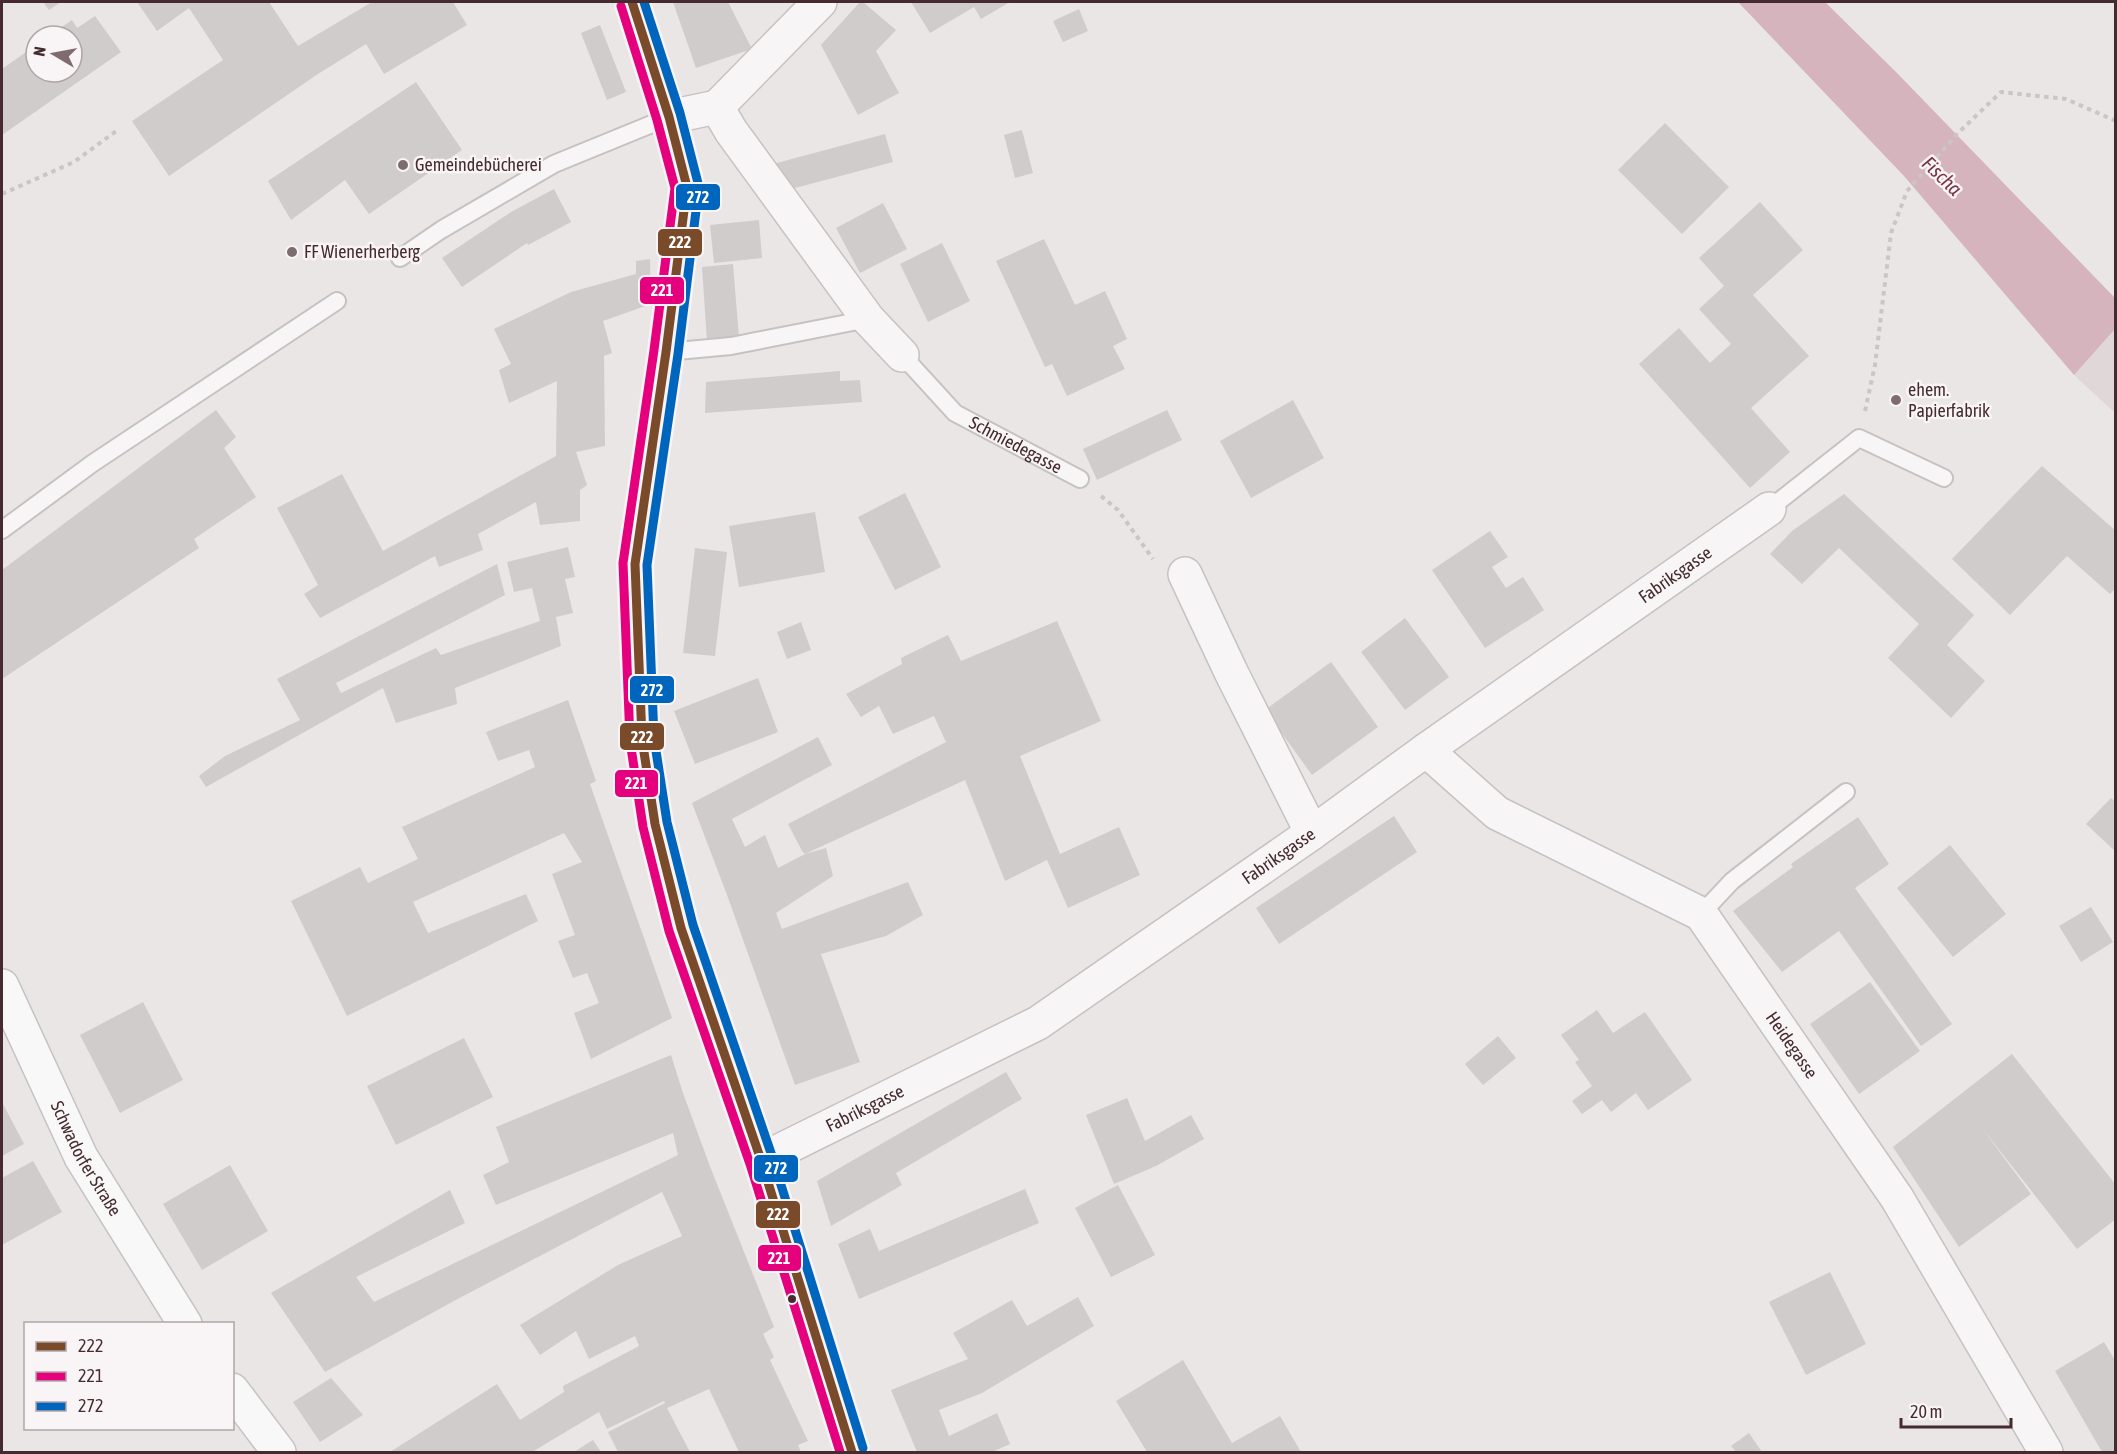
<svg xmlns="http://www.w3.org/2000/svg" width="2117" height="1454" viewBox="0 0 2117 1454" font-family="'Asap Condensed',sans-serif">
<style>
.built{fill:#e0d7d9}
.water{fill:#d5b4bd}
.building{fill:#d1cccc}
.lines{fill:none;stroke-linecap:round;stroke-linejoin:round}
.service-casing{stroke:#c6c2c2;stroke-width:20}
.minor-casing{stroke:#c6c2c2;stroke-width:36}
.tertiary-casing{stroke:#c6c2c2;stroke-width:36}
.secondary-casing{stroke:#c6c2c2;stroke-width:36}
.path{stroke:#cbc6c6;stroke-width:4;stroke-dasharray:4.5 4.5;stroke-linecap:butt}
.service{stroke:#f7f5f5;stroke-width:16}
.minor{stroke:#f7f5f5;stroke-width:33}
.tertiary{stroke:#f7f5f5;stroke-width:33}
.secondary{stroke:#f8f8f8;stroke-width:33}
.bus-1-casing{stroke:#f9f4f5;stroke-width:14}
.bus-2-casing{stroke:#f9f4f5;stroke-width:14}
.bus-3-casing{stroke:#f9f4f5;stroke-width:14}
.bus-1{stroke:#7a4b2a;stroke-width:9}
.bus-2{stroke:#e5007d;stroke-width:9}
.bus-3{stroke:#0065bd;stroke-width:9}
.poi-dot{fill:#7f6c6f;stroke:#f9f4f5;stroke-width:2}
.bus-dot{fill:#452b2f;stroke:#f9f4f5;stroke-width:2}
.labels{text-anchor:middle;stroke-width:5;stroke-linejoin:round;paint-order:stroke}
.poi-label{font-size:18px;fill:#452b2f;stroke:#f9f4f5;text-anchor:start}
.street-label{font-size:18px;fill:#452b2f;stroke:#f9f4f5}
.water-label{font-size:20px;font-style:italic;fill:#7a3444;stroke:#f9f4f5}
.line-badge{stroke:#f9f4f5;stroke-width:2}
.badge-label{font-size:16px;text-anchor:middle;font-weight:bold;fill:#fff}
</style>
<rect width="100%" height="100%" fill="#eae6e6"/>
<polygon class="built" points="2115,329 2115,413 2074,375"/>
<polygon class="water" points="1738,2 1825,2 1897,73 2115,298 2115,329 2074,375 1904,176"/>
<g class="building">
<polygon points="43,2 61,2 49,10"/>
<polygon points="137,2 269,2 298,46 372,2 453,2 467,25 384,74 366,44 318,74 169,176 132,121 223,60 189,8 157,31"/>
<polygon points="673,2 728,2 752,49 696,68"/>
<polygon points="860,2 863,2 896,30 876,51 899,93 858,115 821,45"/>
<polygon points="911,2 1010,2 981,19 974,7 930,33"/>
<polygon points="1079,9 1088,31 1063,42 1053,21"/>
<polygon points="95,16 121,52 2,135 2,69 36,45 36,72 72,72 72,36 49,36 72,20 77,28"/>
<polygon points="600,25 626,92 607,100 581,33"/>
<polygon points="416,82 462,150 369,214 345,180 291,220 268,181"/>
<polygon points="1665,123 1729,187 1682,234 1618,170"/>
<polygon points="1022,130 1033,173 1015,178 1004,135"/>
<polygon points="885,134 893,162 780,192 773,164"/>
<polygon points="554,189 571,222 528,245 527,243 462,287 442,258 511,212"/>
<polygon points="1760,202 1803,250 1753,295 1809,356 1751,408 1790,452 1750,488 1639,364 1679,328 1710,363 1731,344 1699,309 1724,286 1699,258"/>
<polygon points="883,203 907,249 860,273 836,228"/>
<polygon points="759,220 762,258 714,263 710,225"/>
<polygon points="1044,239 1075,305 1105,291 1127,339 1113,346 1125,369 1067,396 1052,364 1045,367 996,261"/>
<polygon points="942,243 970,301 928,322 900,264"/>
<polygon points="650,259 651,304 603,321 612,353 604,356 605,446 576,452 587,485 580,490 580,521 540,525 536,502 478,534 483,550 439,567 435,556 320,618 304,594 318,585 277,508 342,474 383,551 556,456 557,381 509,403 499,370 511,364 494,329 571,292 636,274 636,261"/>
<polygon points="733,264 739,338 707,341 702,267"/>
<polygon points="840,371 840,381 860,380 862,402 705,413 706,382"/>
<polygon points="1293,400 1324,458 1251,498 1220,441"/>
<polygon points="216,410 236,437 224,448 256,497 194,539 199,548 2,679 2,570"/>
<polygon points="1167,410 1182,440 1097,480 1083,449"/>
<polygon points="2042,466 2116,531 2116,588 2110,594 2067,556 2010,615 1952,559"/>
<polygon points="905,493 941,567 895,590 858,517"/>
<polygon points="1844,494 1974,615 1947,645 1985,681 1951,718 1888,658 1919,624 1839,548 1802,584 1770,554 1792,531"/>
<polygon points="815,512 825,572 739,587 729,526"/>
<polygon points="1490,531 1508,557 1492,567 1506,588 1523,577 1544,610 1485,648 1432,570"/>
<polygon points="568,547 575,577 565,579 573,613 556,617 561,646 455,688 457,704 396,723 383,688 206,787 199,776 225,756 300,720 277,679 497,564 505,595 336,683 341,693 436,648 441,655 540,621 532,588 514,592 507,562"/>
<polygon points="695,548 727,552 715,656 683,653"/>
<polygon points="1405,618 1449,677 1405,710 1361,652"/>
<polygon points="1057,621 1101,721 1020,756 1060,854 1119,827 1140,875 1068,908 1047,860 1005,881 965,780 805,854 802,851 788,824 946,742 934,716 893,734 879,706 861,717 846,694 902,664 901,658 948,635 961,661"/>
<polygon points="801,622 811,650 787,659 777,632"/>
<polygon points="1331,662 1378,727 1312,775 1265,710"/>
<polygon points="758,678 778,732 695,764 674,711"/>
<polygon points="568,700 596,781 590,784 672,1018 591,1059 574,1013 599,1003 587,973 573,978 558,941 575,935 552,874 582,862 564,833 413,902 428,933 526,894 538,921 347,1016 291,901 360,867 368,883 418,859 402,827 535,767 529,750 498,761 486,732"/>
<polygon points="818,737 832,765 732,819 745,847 765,835 778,868 805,854 826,848 833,876 776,913 782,929 908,882 923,915 886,936 821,954 860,1062 795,1085 727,895 692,803"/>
<polygon points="2111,798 2116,802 2116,852 2086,824"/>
<polygon points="1394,816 1417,852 1279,944 1256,908"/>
<polygon points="1858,817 1889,864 1855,888 1952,1024 1921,1046 1839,931 1782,972 1733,911 1793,867 1791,864"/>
<polygon points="1950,845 2006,914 1953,957 1897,888"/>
<polygon points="2091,907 2113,942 2081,962 2059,926"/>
<polygon points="1870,982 1920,1051 1859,1094 1810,1024"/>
<polygon points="143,1002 183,1080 120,1113 80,1035"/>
<polygon points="1597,1010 1613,1033 1645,1012 1692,1080 1648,1110 1636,1093 1611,1112 1602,1100 1582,1114 1572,1101 1592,1086 1575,1062 1579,1060 1561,1035"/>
<polygon points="1498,1036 1516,1058 1483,1085 1465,1064"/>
<polygon points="464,1038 493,1097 396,1145 367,1086"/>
<polygon points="2012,1054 2116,1185 2116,1219 2077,1249 1982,1128 2031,1194 1959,1247 1893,1147"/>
<polygon points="671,1055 683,1093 711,1169 774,1327 763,1334 774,1357 770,1360 808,1441 798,1445 801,1452 739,1452 709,1389 667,1408 690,1452 618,1452 608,1432 665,1403 664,1401 607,1429 599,1412 532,1452 390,1452 497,1384 520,1420 564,1392 563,1386 639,1346 635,1336 589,1359 576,1331 540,1355 520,1325 618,1265 682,1236 662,1192 452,1302 325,1372 271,1293 450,1190 465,1223 356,1277 374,1302 678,1155 673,1133 496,1205 483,1175 509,1162 496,1127"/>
<polygon points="1006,1072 1022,1099 896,1173 902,1185 831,1226 817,1181"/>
<polygon points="1127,1098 1145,1141 1191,1115 1204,1139 1156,1166 1114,1184 1086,1115"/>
<polygon points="2,1102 24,1144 2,1156"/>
<polygon points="33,1161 62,1212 2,1245 2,1178"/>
<polygon points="230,1165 268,1231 202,1270 163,1204"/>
<polygon points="1118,1185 1155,1255 1111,1277 1075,1208"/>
<polygon points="1025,1189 1039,1223 859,1299 838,1244 870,1229 879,1251"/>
<polygon points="1830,1272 1866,1344 1806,1375 1769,1302"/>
<polygon points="1078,1297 1094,1326 982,1393 939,1410 949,1436 997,1413 1010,1444 992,1452 917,1452 891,1390 968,1359 953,1333 1012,1300 1027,1326"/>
<polygon points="2104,1342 2116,1362 2116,1452 2102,1452 2055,1371"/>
<polygon points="1183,1360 1232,1443 1280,1416 1301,1452 1147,1452 1116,1401"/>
<polygon points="331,1378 363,1415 320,1442 293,1402"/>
<polygon points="1749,1433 1762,1452 1736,1452 1731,1446"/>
<polygon points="593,1440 601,1452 574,1452"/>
</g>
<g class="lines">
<g class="service-casing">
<g id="service">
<polyline points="400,258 441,230 554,164 669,117"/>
<polyline points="666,352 731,346 868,319"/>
<path id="s1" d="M902 355 955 413 1080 479"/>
<polyline points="1769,509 1859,438 1944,478"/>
<polyline points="2,530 93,463 337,301"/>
<polyline points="1701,914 1732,881 1846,792"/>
</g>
</g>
<g class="minor-casing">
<g id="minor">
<polyline points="717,107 820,2"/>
<polyline points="669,117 717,107 731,131 868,319 902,355"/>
<polyline points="1185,574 1231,672 1312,833"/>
<path id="s2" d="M1426 750 1497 813 1701 914 1897 1198 2046 1452"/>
<path id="s3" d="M761 1160 1038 1023 1312 833 1426 750 1769 509"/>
</g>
</g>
<g class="tertiary-casing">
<polyline id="tertiary" points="632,2 669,117 687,187 666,352 635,564 642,739 655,824 681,928 761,1160 852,1452"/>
</g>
<g class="secondary-casing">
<g id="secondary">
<path id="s4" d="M2 986 81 1157 185 1324"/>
<polyline points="232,1390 279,1452"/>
</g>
</g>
<g class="path">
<polyline points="2,194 74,162 119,129"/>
<polyline points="1865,411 1875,365 1891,233 1907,191 1957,134 2001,92 2066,99 2116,121"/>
<polyline points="1101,496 1118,510 1153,559"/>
</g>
<use href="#service" class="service"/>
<use href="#minor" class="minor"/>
<use href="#tertiary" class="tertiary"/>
<use href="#secondary" class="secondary"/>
<g class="bus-1-casing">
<polyline id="bus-1" points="632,2 669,117 687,187 666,352 635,564 642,739 655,824 681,928 761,1160 852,1452"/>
</g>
<g class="bus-2-casing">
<polyline id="bus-2" points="621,6 657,120 675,188 654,350 623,563 630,741 643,827 669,931 750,1164 840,1452"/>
</g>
<g class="bus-3-casing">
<polyline id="bus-3" points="644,2 680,113 699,187 678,354 647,565 654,738 667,822 693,925 772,1156 863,1448"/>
</g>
<use href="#bus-1" class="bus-1"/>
<use href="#bus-2" class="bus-2"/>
<use href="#bus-3" class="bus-3"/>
</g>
<g class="poi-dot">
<circle cx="403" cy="165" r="6"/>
<circle cx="292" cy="252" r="6"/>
<circle cx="1896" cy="400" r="6"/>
</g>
<circle class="bus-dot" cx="792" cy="1299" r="5"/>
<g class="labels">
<g class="poi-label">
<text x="415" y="171">Gemeindebücherei</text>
<text x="304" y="258">FF Wienerherberg</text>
<text x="1908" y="396">ehem.<tspan x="1908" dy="21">Papierfabrik</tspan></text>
</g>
<g class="street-label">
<text dy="6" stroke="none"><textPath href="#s1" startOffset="147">Schmiedegasse</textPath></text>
<text dy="6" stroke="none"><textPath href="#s3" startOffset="1088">Fabriksgasse</textPath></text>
<text dy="6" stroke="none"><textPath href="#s3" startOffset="602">Fabriksgasse</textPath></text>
<text dy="6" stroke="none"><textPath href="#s2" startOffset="482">Heidegasse</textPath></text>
<text dy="6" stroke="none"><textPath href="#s3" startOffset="116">Fabriksgasse</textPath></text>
<text dy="6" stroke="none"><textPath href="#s4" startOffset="192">Schwadorfer Straße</textPath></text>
</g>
<g class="water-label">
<text transform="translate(1942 176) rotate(44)" y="7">Fischa</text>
</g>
</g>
<g class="line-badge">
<rect x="675" y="183" width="46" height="28" rx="6" fill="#0065bd"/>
<rect x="657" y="228" width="46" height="29" rx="6" fill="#7a4b2a"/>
<rect x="639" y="276" width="46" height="29" rx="6" fill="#e5007d"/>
<rect x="629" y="675" width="46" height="29" rx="6" fill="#0065bd"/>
<rect x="619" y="722" width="46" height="29" rx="6" fill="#7a4b2a"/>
<rect x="614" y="769" width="45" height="29" rx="6" fill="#e5007d"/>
<rect x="753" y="1154" width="46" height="29" rx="6" fill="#0065bd"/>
<rect x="755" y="1200" width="46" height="29" rx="6" fill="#7a4b2a"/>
<rect x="757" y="1244" width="45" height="28" rx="6" fill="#e5007d"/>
</g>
<g class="badge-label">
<text x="698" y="203">272</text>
<text x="680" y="248">222</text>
<text x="662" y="296">221</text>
<text x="652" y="696">272</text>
<text x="642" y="743">222</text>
<text x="636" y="789">221</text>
<text x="776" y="1174">272</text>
<text x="778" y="1220">222</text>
<text x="779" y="1264">221</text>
</g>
<rect width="2117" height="1454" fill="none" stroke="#452b2f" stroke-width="6"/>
<rect x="24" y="1322" width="210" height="108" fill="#f9f4f5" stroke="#b1a4a6" stroke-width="1.5"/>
<rect x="36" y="1342" width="30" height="9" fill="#7a4b2a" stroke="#b1a4a6" stroke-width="1.5"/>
<text x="78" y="1352" font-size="18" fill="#452b2f">222</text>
<rect x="36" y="1372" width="30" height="9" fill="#e5007d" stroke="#b1a4a6" stroke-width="1.5"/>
<text x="78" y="1382" font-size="18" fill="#452b2f">221</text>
<rect x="36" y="1402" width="30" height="9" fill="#0065bd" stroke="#b1a4a6" stroke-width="1.5"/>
<text x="78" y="1412" font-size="18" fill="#452b2f">272</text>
<g transform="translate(54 54) rotate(280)"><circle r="28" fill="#f9f4f5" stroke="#b1a4a6" stroke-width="1.5"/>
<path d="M0-4.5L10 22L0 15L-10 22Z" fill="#7f6c6f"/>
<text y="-9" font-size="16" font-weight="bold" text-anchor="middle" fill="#452b2f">N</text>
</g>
<path d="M1901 1418v9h110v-9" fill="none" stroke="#452b2f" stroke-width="3"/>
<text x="1910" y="1418" font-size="18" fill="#452b2f" stroke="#f9f4f5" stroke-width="4.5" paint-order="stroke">20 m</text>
</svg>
